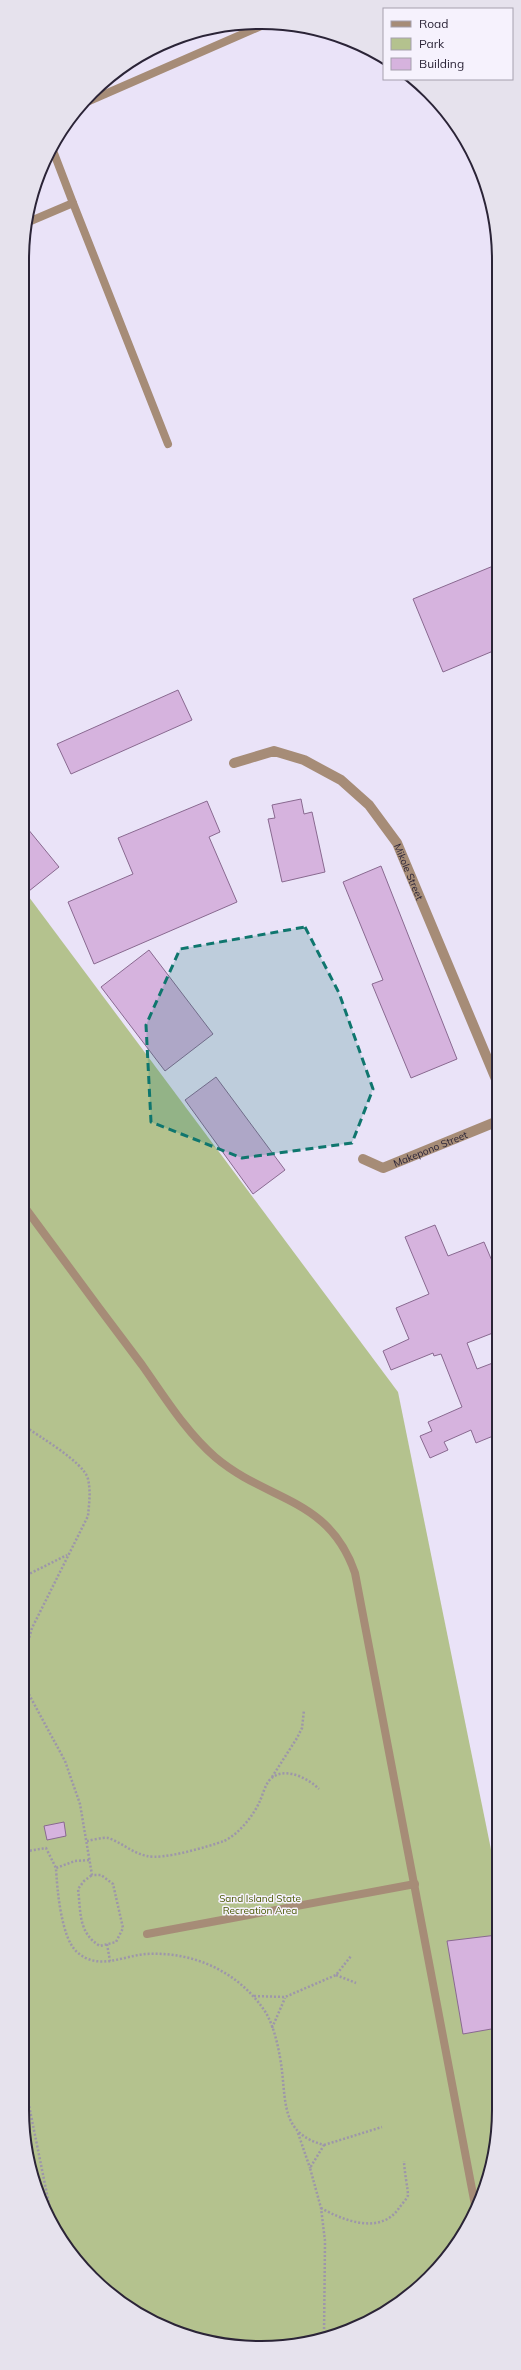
<svg xmlns="http://www.w3.org/2000/svg" width="521" height="2370" viewBox="0 0 521 2370" font-family="Mulish,sans-serif">
<style>
.green{fill:#b4c28e}
.building{fill:#d6b3de;stroke:#896990}
.lines{fill:none;stroke-linecap:round;stroke-linejoin:round}
.path{stroke:#9d96aa;stroke-width:2.5;stroke-dasharray:2 2;stroke-linecap:butt}
.lane{stroke:#a68c77;stroke-width:8}
.street{stroke:#a68c77;stroke-width:10}
.marked{fill:#0f766e;fill-opacity:0.2;stroke:#0f766e;stroke-width:3;stroke-dasharray:8 5;stroke-linejoin:round}
.labels{text-anchor:middle;stroke-width:3;stroke-linejoin:round;paint-order:stroke}
.street-label{font-size:10px;fill:#2b2437;stroke:#f6f2fd}
.park-label{font-size:10px;fill:#495802;stroke:#f6f2fd}
.rim{fill:none;stroke:#2b2437;stroke-width:2}
</style>
<rect width="100%" height="100%" fill="#eae3f8"/>
<polygon class="green" points="23,889 398,1392 497,1879 497,2140 467,2229 418,2289 337,2335 245,2348 169,2330 92,2278 40,2201 22,2109"/>
<g class="building">
<polygon points="498,564 498,649 443,672 413,599"/>
<polygon points="178,690 192,720 71,774 57,744"/>
<polygon points="301,799 304,814 312,812 325,872 282,882 268,819 275,818 272,805"/>
<polygon points="207,801 220,832 209,837 237,902 94,964 68,902 133,874 118,838"/>
<polygon points="23,823 59,867 29,891 23,884"/>
<polygon points="381,866 457,1059 411,1078 372,984 383,980 343,882"/>
<polygon points="149,950 213,1034 165,1071 101,987"/>
<polygon points="216,1077 285,1170 253,1194 185,1100"/>
<polygon points="435,1225 448,1256 484,1242 498,1275 498,1331 467,1343 477,1369 498,1361 498,1434 476,1443 471,1430 444,1442 448,1450 430,1458 420,1436 432,1431 428,1422 462,1407 441,1354 434,1356 433,1353 391,1370 383,1351 409,1339 396,1308 429,1294 405,1237"/>
<polygon points="64,1822 66,1836 47,1840 44,1826"/>
<polygon points="497,1935 497,2028 463,2034 447,1941"/>
</g>
<g class="lines">
<g class="path">
<path d="M23 1425C38 1436 84 1462 88 1479 91 1492 89 1504 88 1516L32 1628 24 1656 26 1689 65 1761 80 1804 92 1875H101L113 1884 123 1928 116 1942 100 1946C78 1933 81 1912 78 1889L84 1881 92 1875"/>
<polyline points="23,1577 67,1555"/>
<polyline points="272,1777 297,1738 302,1728 304,1710"/>
<path d="M87 1841C93 1840 102 1837 108 1838 121 1842 132 1853 147 1856 163 1860 207 1847 224 1841 239 1834 253 1816 260 1801 263 1794 266 1781 273 1777 287 1767 309 1779 319 1789"/>
<polyline points="22,1852 46,1848 56,1868"/>
<path d="M89 1860 75 1861 56 1868C57 1888 61 1938 77 1952 98 1971 122 1956 146 1954 193 1951 240 1972 266 2013 275 2028 280 2054 282 2071 286 2106 283 2134 324 2145L310 2168 321 2208 325 2241 324 2337"/>
<polyline points="107,1944 110,1961"/>
<polyline points="336,1975 356,1983"/>
<polyline points="254,1996 285,1997 336,1975 351,1956"/>
<polyline points="272,2028 285,1998"/>
<polyline points="22,2071 52,2219"/>
<polyline points="298,2133 310,2168"/>
<polyline points="324,2145 382,2127"/>
<path d="M321 2208C344 2221 381 2235 399 2208 401 2205 407 2199 408 2195 408 2190 404 2169 404 2161"/>
</g>
<g class="lane">
<polyline points="89,101 261,26"/>
<polyline points="52,148 73,203"/>
<polyline points="26,223 73,203 168,444"/>
<path d="M23 1205C62 1258 102 1312 142 1365 164 1396 186 1432 215 1457 268 1502 329 1497 355 1573L475 2205"/>
<polyline points="147,1934 415,1884"/>
</g>
<g class="street">
<path id="s1" d="M234 763 274 751 304 760 341 780 369 805 397 843 498 1084"/>
<path id="s2" d="M363 1159 383 1168 498 1121"/>
</g>
</g>
<path class="marked" d="M305 927 339 993 373 1089 352 1143 242 1158 151 1122 146 1025 180 949Z"/>
<g class="labels">
<g class="street-label">
<text dy="4" stroke="none"><textPath href="#s1" startOffset="231">Mikole Street</textPath></text>
<text dy="4" stroke="none"><textPath href="#s2" startOffset="73">Makepono Street</textPath></text>
</g>
<g class="park-label">
<text x="260" y="1902">Sand Island State<tspan x="260" dy="12">Recreation Area</tspan></text>
</g>
</g>
<path d="M0 0H521V2370H0ZM260 29H261A231 231 0 0 1 492 260V2110A231 231 0 0 1 261 2341H260A231 231 0 0 1 29 2110V260A231 231 0 0 1 260 29Z" fill="#e6e2ed" fill-rule="evenodd"/>
<path class="rim" d="M260 29H261A231 231 0 0 1 492 260V2110A231 231 0 0 1 261 2341H260A231 231 0 0 1 29 2110V260A231 231 0 0 1 260 29Z"/>
<rect x="383" y="8" width="130" height="72" fill="#f6f2fd" stroke="#a5a0ae"/>
<rect x="391" y="21" width="20" height="6" fill="#a68c77" stroke="#a5a0ae"/>
<text x="419" y="28" font-size="12" fill="#2b2437">Road</text>
<rect x="391" y="38" width="20" height="12" fill="#b4c28e" stroke="#a5a0ae"/>
<text x="419" y="48" font-size="12" fill="#2b2437">Park</text>
<rect x="391" y="58" width="20" height="12" fill="#d6b3de" stroke="#a5a0ae"/>
<text x="419" y="68" font-size="12" fill="#2b2437">Building</text>
</svg>
